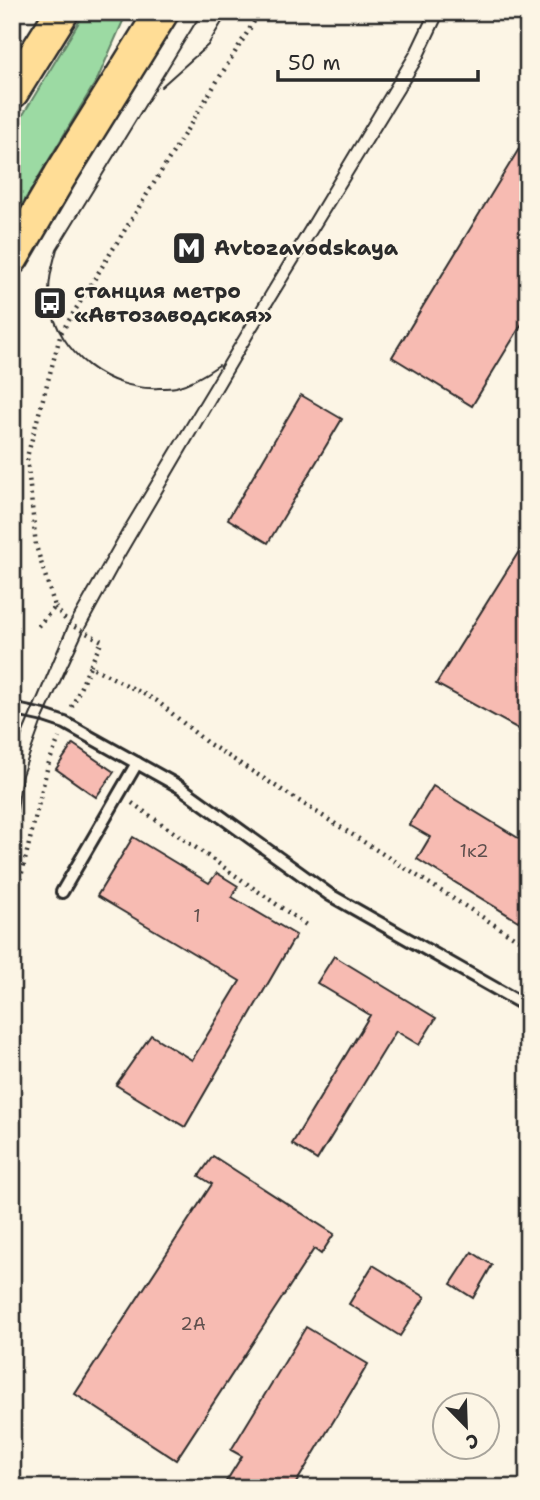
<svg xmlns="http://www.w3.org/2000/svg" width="540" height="1500" viewBox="0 0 540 1500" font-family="'Shantell Sans',sans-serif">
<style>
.green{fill:#9cdaa3;stroke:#648267;stroke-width:2}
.building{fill:#f7bbb2;stroke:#2b2b2b;stroke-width:2}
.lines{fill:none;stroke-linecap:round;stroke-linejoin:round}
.lane-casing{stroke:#2b2b2b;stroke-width:16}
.primary-casing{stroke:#2b2b2b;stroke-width:37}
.path{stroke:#2b2b2b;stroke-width:4.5;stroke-dasharray:2 5;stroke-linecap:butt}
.lane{stroke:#fcf5e5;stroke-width:10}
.primary{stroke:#ffdd96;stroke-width:32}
.tram{stroke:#2b2b2b;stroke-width:2}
.labels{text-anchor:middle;stroke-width:5;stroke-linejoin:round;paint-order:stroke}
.number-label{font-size:18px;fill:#5e4f4d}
.poi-label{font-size:21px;font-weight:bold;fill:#2b2b2b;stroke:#fcf5e5;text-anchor:start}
</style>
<rect width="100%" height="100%" fill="#fcf5e5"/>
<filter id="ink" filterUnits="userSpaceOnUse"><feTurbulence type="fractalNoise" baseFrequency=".0143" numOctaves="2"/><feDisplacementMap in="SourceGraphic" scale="14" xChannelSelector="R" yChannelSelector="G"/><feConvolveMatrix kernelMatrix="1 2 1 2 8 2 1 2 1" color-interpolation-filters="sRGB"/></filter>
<g filter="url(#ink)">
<polygon class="green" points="85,12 127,12 98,78 12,221 12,133"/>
<g class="building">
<polygon points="528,134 528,314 472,406 392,357"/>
<polygon points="301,395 342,419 268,543 228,519"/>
<polygon points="528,537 528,734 436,684"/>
<polygon points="73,744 114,772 96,797 56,769"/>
<polygon points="433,786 528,844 528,905 518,921 417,859 430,837 409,825"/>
<polygon points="133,837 209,883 217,873 238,886 232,897 296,935 185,1127 116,1085 151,1035 192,1060 240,981 97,896"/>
<polygon points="334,956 436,1018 419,1045 396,1031 317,1160 292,1144 370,1015 317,983"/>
<polygon points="213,1156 334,1234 321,1254 314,1249 176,1460 75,1394 212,1184 199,1176"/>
<polygon points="472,1252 492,1265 473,1298 451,1284"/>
<polygon points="373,1265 425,1297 400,1336 349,1304"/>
<polygon points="306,1327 368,1364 293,1488 222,1488 242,1456 231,1450"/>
</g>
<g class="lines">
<g class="lane-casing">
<g id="lane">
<polyline points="12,709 44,716 65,723 180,787 330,895 528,1007"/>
<polyline points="62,892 137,763"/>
</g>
</g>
<g class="primary-casing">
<g id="primary">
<polyline points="12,92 62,12"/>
<polyline points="12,258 60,176 162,12"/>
</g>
</g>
<g class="path">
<polyline points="55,607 69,624 102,641 90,666 157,701 206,742 528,946"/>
<polyline points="38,626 55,607 36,546 27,457 61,333 260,12"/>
<polyline points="72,707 90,666"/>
<polyline points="132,803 309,927"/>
<polyline points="12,914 48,765 59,738"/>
</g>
<use href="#lane" class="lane"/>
<use href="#primary" class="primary"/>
<g class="tram">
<path d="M202 12 57 249C52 267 47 284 50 302 58 354 109 391 159 388 165 388 171 388 176 387 191 383 206 374 219 365"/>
<polyline points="161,87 208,45 228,12"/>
<polyline points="12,758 69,624 123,529 410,52 429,12"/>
<polyline points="12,845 22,775 41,723 83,632 124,557 257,330 421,63 445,12"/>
</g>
</g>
</g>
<defs>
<g id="metro-square" transform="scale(1.75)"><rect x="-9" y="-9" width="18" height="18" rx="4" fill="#2b2b2b" stroke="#fcf5e5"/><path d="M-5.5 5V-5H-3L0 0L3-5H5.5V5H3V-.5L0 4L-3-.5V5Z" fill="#fff"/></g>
<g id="bus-square" transform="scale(1.75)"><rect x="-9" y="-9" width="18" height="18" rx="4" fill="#2b2b2b" stroke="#fcf5e5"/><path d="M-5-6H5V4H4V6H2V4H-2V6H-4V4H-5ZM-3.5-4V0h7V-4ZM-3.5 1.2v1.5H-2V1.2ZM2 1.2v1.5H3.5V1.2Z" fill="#fff"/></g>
</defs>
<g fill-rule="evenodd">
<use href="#metro-square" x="189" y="248"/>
<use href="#bus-square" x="50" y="303"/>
</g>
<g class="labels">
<g class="number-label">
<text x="474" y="857">1к2</text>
<text x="197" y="922">1</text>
<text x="193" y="1330">2А</text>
</g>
<g class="poi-label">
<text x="214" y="255">Avtozavodskaya</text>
<text x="74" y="298">станция метро<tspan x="74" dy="24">«Автозаводская»</tspan></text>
</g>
</g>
<rect width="540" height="1500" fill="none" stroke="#fcf5e5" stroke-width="42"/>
<rect x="21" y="21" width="498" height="1458" fill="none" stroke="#2b2b2b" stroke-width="2.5" filter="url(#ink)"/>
<g transform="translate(466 1426) rotate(157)"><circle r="33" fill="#fcf5e5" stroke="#a8a49b" stroke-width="2"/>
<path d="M0-5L12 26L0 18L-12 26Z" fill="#2b2b2b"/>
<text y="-10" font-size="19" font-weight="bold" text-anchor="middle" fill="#2b2b2b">С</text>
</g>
<path d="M278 70v10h200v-10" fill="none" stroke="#2b2b2b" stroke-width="3.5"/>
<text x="288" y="70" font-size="21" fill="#2b2b2b" stroke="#fcf5e5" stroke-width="5" paint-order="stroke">50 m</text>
</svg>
